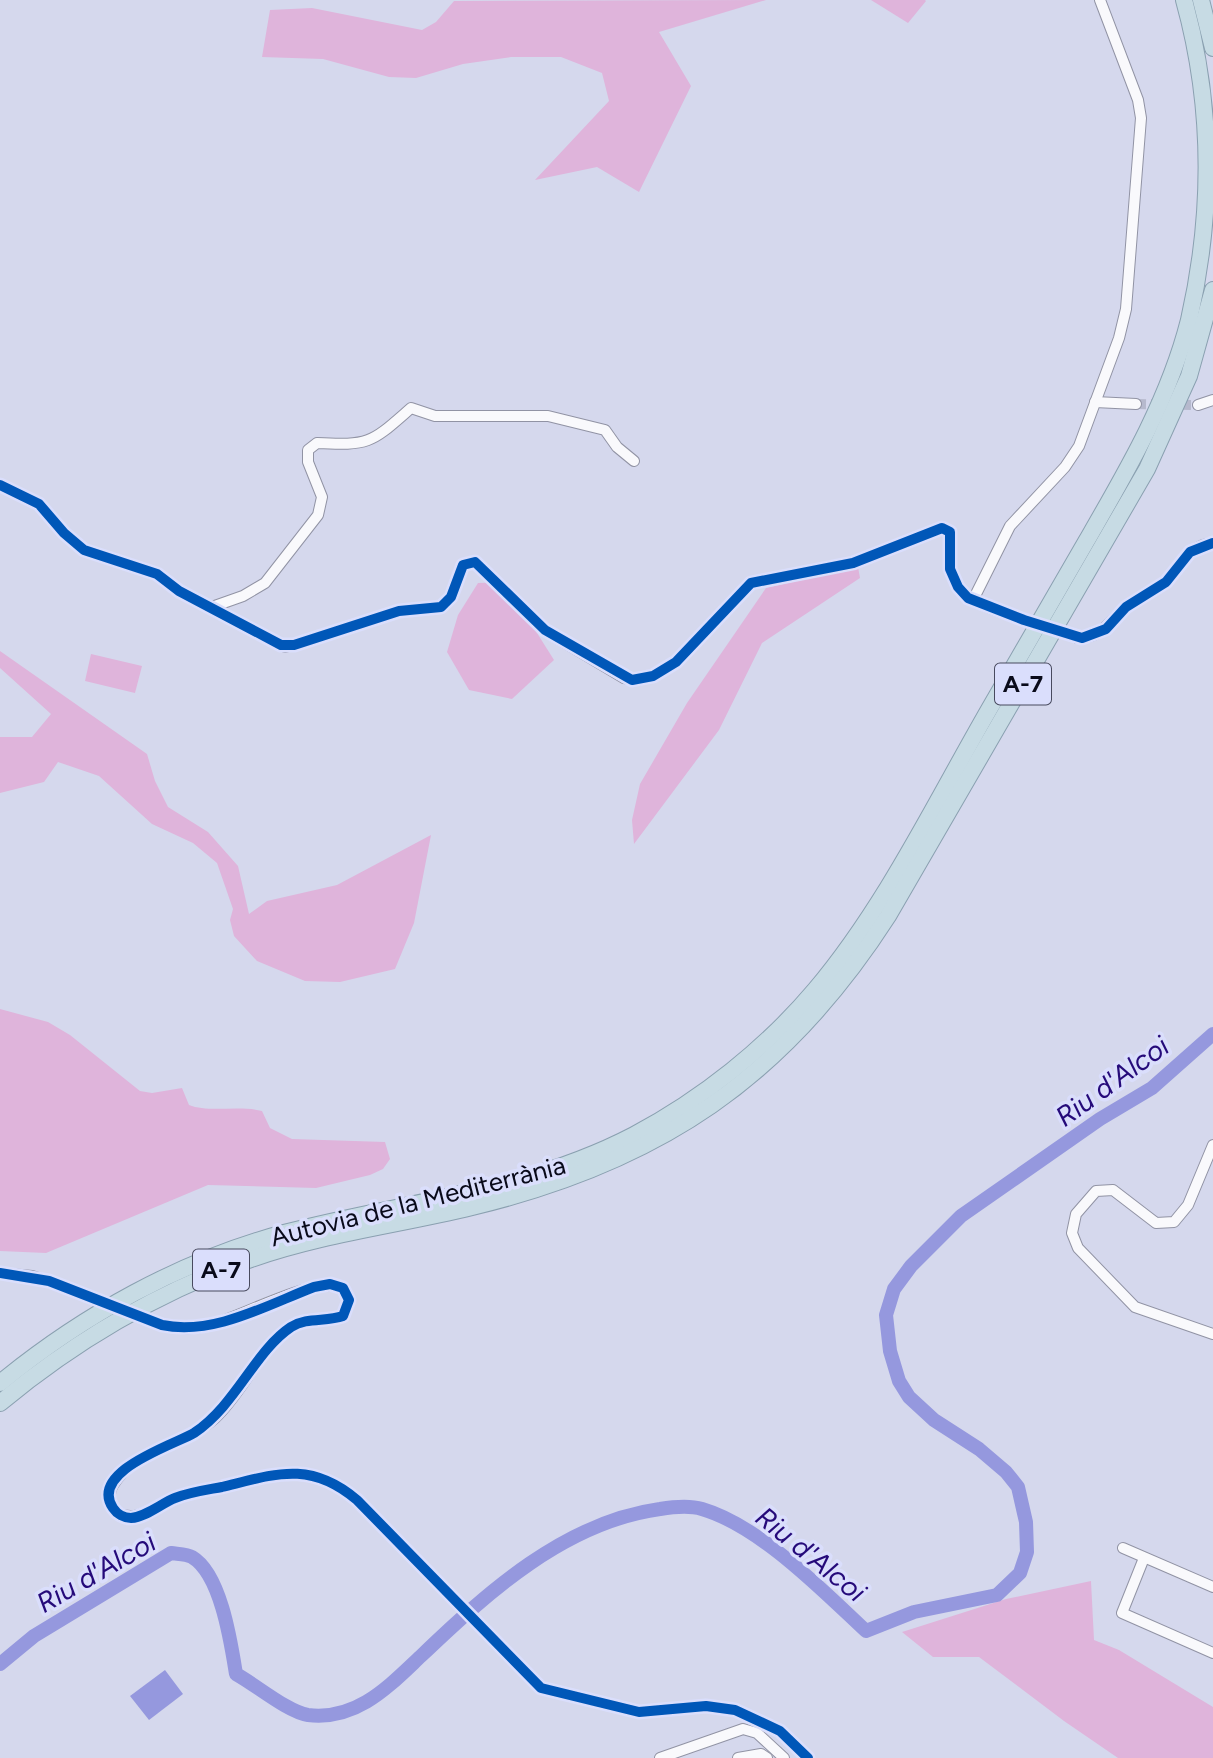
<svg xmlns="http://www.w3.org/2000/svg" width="1213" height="1758" viewBox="0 0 1213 1758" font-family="Figtree,sans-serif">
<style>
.green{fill:#dfb4db}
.water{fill:#9598de}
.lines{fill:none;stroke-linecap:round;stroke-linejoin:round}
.river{stroke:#9598de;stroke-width:14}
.minor-tunnel{stroke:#b6b9cd;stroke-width:10;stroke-dasharray:10 5;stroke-linecap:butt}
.minor-casing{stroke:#9193a4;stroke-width:12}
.highway-casing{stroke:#8aa0b0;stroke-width:18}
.minor{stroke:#f9f9fc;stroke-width:10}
.highway{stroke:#c7dbe4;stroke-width:16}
.minor-bridge-casing{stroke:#9193a4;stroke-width:12;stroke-linecap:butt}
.minor-bridge{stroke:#f9f9fc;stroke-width:10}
.cycleway-casing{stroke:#dadefc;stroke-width:15}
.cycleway{stroke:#0057b8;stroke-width:10}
.labels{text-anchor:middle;stroke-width:7;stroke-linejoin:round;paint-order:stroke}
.shield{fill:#dadefc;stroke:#484a5e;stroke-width:2}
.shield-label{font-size:24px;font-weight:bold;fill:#090a1a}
.street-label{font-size:26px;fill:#090a1a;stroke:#dadefc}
.water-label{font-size:28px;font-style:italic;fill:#250a7a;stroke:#dadefc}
</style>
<rect width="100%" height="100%" fill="#d5d8ed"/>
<g class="green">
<polygon points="766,0 659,32 691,86 639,192 597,167 535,180 609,101 602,73 561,57 511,57 463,64 416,78 389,77 323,59 262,57 270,10 312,8 422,30 436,22 454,1"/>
<polygon points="871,0 925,0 926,1 908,23"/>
<polygon points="858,567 860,578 762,643 719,730 634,844 632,820 640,784 687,703 766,588"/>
<polygon points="505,582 554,660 512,699 469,690 447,652 458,615 478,583"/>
<polygon points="0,651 147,754 155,781 168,807 208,832 238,866 249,914 267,901 337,885 431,835 414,923 395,969 340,982 305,981 257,961 234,936 230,920 233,909 217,863 193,843 152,824 99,776 58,762 44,782 0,793 0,737 32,737 51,714 0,668"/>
<polygon points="91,654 142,666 135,693 85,681"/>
<path d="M0 1009 48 1022 70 1035 140 1091 152 1093 182 1088 189 1105C208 1113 239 1105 262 1111L270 1128 292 1139 385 1142 390 1159 383 1169 370 1175 316 1188 208 1185 46 1253 0 1251Z"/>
<polygon points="1091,1581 1094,1640 1119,1650 1213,1707 1213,1758 1118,1758 1064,1721 979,1657 933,1657 902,1632 1006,1599"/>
</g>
<polygon class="water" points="165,1670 183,1694 149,1720 130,1696"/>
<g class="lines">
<path class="river" d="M0 1664 34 1636 171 1553C177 1554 187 1554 192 1557 221 1574 231 1643 236 1674 256 1685 288 1712 308 1715 357 1721 389 1686 421 1656 488 1592 565 1522 660 1509 672 1507 689 1505 702 1509 760 1526 822 1590 866 1631L914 1612 997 1595 1020 1573 1027 1552 1026 1522 1018 1487 1006 1472 979 1449 934 1420 909 1397 899 1381 890 1351 886 1315 894 1289 911 1266 961 1216 1100 1119 1152 1088 1213 1034"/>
<g class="minor-tunnel">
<polyline points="1136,404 1198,405"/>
<polyline points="1050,629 1077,638"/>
</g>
<g class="minor-casing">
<g id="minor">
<polyline points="1095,402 1136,404"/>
<polyline points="1198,405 1213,400"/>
<path d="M0 485 39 504 64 533 84 550 157 574 179 591 285 647 399 611 441 607 451 597 463 565 475 562 552 635 624 678 637 680 653 676 676 662 751 583 853 563 942 528 950 532C952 545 948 558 951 570 958 603 997 610 1024 620"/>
<polyline points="973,600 1010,526 1065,467 1079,446 1119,338 1126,309 1141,118 1138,100 1100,0"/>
<path d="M209 608 243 596 265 583 318 515 322 497 308 462V450L317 443C371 446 372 442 411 408L435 416H548L605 430 617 447 634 461"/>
<path d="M1077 638C1105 639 1111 616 1131 603 1143 595 1158 591 1168 580 1183 565 1189 545 1213 543"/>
<polyline points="1213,1145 1188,1205 1174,1222 1156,1223 1113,1190 1096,1191 1076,1214 1072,1233 1078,1248 1135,1307 1213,1334"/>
<polyline points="0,1273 32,1276 79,1292"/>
<path d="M162 1325C178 1329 193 1330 210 1325 239 1318 318 1274 343 1288L349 1300 343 1316C326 1322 307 1317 291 1327 259 1349 243 1392 215 1418 184 1446 137 1447 113 1485 107 1495 110 1506 118 1513 137 1523 155 1506 173 1499 190 1492 208 1490 225 1486 276 1472 313 1462 357 1500L541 1688 639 1712 706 1706 735 1710 780 1731 808 1758"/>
<polyline points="1123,1548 1213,1587"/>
<polyline points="1144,1558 1122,1613 1213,1653"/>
<polyline points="660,1758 743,1729 757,1733 784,1758"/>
<polyline points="738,1758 761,1754 767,1758"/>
</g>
</g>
<g class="highway-casing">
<g id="highway">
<polyline points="1201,0 1213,48"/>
<path d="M0 1383C83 1315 180 1261 284 1233 402 1202 525 1192 634 1135 702 1099 766 1048 815 990 886 906 936 801 991 706 1023 651 1055 595 1087 540 1128 469 1169 399 1189 320 1213 214 1213 105 1184 0"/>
<path d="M0 1403C76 1340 158 1292 251 1259 322 1234 398 1225 472 1207 659 1162 784 1078 888 916L1147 469 1189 376 1213 290"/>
</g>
</g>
<use href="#minor" class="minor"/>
<use href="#highway" class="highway"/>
<g class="minor-bridge-casing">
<polyline id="minor-bridge" points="79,1292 162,1325"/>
</g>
<use href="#minor-bridge" class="minor-bridge"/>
<g class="cycleway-casing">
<g id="cycleway">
<polyline points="0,485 39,504 64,533 84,550 157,574 179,591 281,645 294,645 399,611 441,607 451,597 463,565 475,562 545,630 632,680 653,676 676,662 751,583 853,563 942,528 950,532 950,569 958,587 968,598 1024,620 1082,638 1106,629 1126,607 1166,582 1190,552 1213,543"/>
<path d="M0 1273 49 1281 162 1325C213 1336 267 1305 314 1287L330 1284 343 1288 349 1300 343 1316C326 1322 307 1317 291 1327 255 1351 236 1405 194 1433 176 1444 88 1471 113 1508 117 1514 124 1518 131 1518 146 1517 162 1503 175 1498 190 1492 206 1490 222 1487 275 1474 310 1460 357 1500L541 1688 639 1712 706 1706 735 1710 780 1731 808 1758"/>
</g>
</g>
<use href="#cycleway" class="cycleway"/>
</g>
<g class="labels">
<g class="shield">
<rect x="995" y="663.5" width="56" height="41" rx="5"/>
<rect x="193" y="1249.5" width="56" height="41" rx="5"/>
</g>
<g class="shield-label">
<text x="1023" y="692">A-7</text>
<text x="221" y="1278">A-7</text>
</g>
<g class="street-label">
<text transform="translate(418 1201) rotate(-14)" y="9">Autovia de la Mediterrània</text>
</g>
<g class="water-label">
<text transform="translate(1112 1081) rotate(-36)" y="10">Riu d'Alcoi</text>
<text transform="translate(811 1554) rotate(39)" y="10">Riu d'Alcoi</text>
<text transform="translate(96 1572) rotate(-30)" y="10">Riu d'Alcoi</text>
</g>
</g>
</svg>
